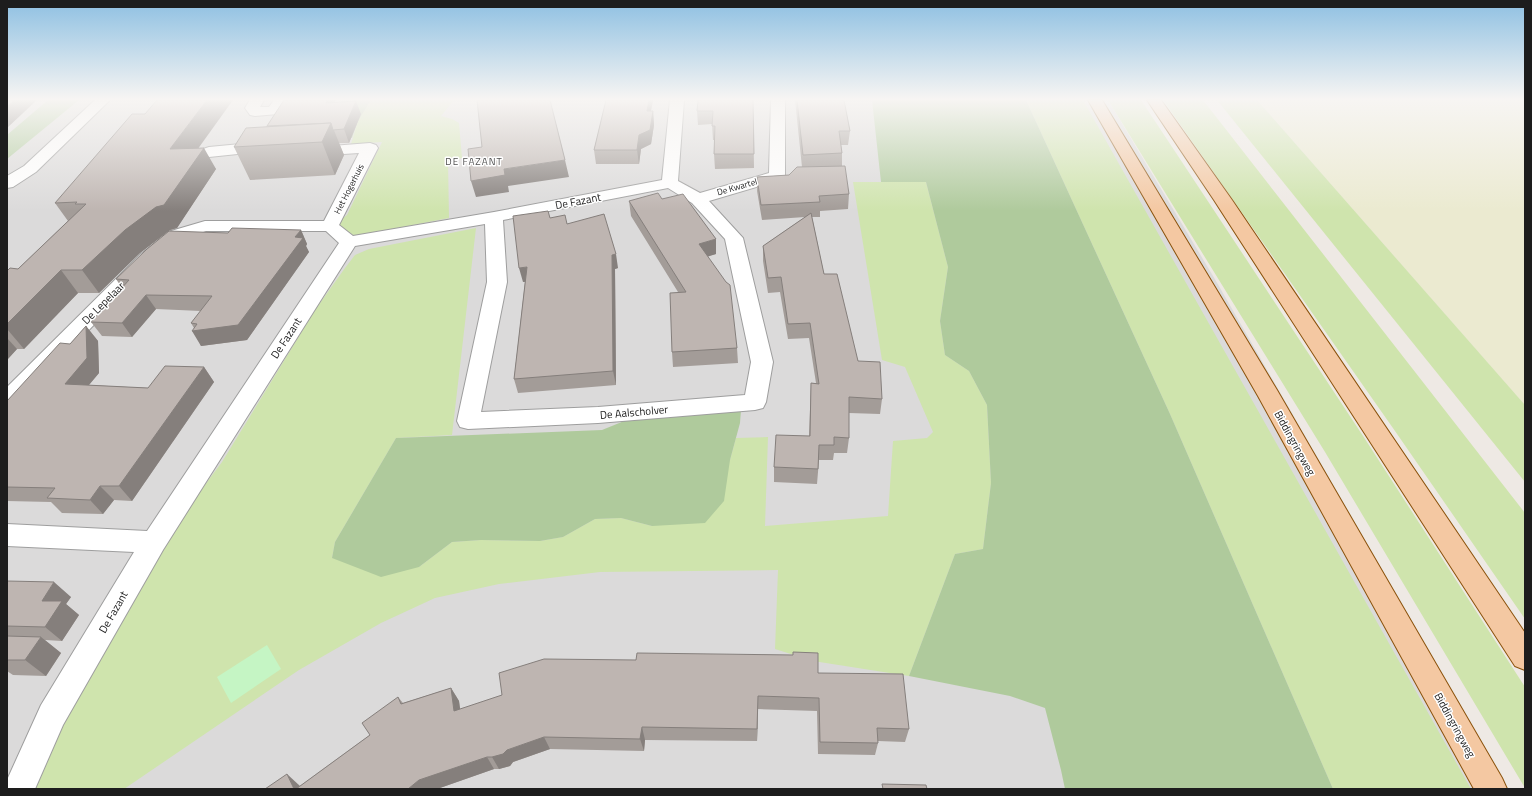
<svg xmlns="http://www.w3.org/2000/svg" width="1532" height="796" viewBox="0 0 1532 796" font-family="'Titillium Web',sans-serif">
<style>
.residential{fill:#dbdada}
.farmland{fill:#ebead0}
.grass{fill:#cfe4ad}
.forest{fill:#afca9c}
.park{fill:#c5f5c4}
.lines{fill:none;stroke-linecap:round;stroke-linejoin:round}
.minor-casing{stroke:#9e9e9e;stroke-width:2}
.tertiary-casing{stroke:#9e9e9e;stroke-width:2}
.primary-casing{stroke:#8b520b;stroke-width:2}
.minor{fill:#fff;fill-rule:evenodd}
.tertiary{fill:#fff;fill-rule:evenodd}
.primary{fill:#f4c8a2;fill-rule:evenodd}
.wall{fill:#a39c98}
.shaded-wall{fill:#857f7c}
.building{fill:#beb5b1;stroke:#857f7c}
.labels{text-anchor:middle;stroke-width:3;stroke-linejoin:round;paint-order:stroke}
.far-street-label{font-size:9px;fill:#1d1d1d;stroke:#fff}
.far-neighbourhood-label{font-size:10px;letter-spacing:1px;fill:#505050;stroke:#fff}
.street-label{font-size:11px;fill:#1d1d1d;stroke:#fff}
</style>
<rect width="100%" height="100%" fill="#eee9e4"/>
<polygon class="residential" points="7,100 1108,100 1216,281 1508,789 7,789"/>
<polygon class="farmland" points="1257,100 1525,100 1525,405 1516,395"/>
<g class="grass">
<polygon points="371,100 454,100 441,116 452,119 459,123 462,158 448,161 449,218 356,236 333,226 347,215 382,142 351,144 358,121"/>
<polygon points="1026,100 1083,100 1471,789 1333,789 1170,414"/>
<polygon points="1108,100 1141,100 1365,439 1525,687 1525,788 1325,452"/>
<polygon points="1163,100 1203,100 1525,513 1525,619 1395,431"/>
<polygon points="1217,100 1257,100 1525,405 1525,482"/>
<polygon points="853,182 926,182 948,267 940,321 945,355 969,371 987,405 991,483 983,549 955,554 909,676 813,661 775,649 778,570 600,572 499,584 435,598 381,623 299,670 124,789 33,789 89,662 162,542 222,462 315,310 345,268 355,255 369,249 476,228 452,435 396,438 335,542 332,558 419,567 452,542 481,540 540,541 563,537 595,519 621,518 652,526 730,460 736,438 768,437 765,526 888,516 893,441 927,438 933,432 905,367 882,360"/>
</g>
<g class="forest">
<polygon points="48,100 79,100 7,159 7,135"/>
<polygon points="352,100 371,100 358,121 352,138 336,139"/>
<polygon points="872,100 1026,100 1170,414 1333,789 1065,789 1061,770 1045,708 1010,696 909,676 955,554 983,549 991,483 987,405 969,371 945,355 940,321 948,267 926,182 881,182"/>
<polygon points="741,410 740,423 730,460 724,501 705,523 652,526 621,518 595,519 563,537 540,541 481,540 452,542 419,567 381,577 332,558 335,542 396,438 602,430 639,415"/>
</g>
<polygon class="park" points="267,645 281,669 231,703 217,677"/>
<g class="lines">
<g class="minor-casing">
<g id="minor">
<polygon points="250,100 264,100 260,107 269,107 274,100 288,100 278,114 255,116 250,115 245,108"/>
<path d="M670 100H684L678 181 700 193 769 173 771 100H785V176L783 179 709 201 743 238 773 362 766 402 763 408 755 410 598 423 468 429 460 427 457 421 487 282 485 224 355 246 163 550 63 725 35 789H7V780L41 705 134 552 7 546V524L147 531 339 243 326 231H206L183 239 155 262 15 406 7 408V387L141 254 171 231 205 221H324L359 153 312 156 306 154 304 151 306 148 370 143 376 145 378 148 339 225 353 236 494 212 662 180ZM668 188 692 203 725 239 751 362 745 395 598 407 481 412 507 282 503 220Z"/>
<path d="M251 143 257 145 261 149 269 150 271 153 269 156C260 159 254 160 247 153L209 157 203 155 201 152 203 149 209 147Z"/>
</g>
</g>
<g class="tertiary-casing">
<polygon id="tertiary" points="95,100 110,100 36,172 13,187 7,188 7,176 24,166"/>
</g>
<g class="primary-casing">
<g id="primary">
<polygon points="1088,100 1102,100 1277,390 1502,778 1507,789 1474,789 1258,396"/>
<polygon points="1147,100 1161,100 1232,200 1525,633 1525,670 1515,666 1214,200"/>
</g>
</g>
<use href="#minor" class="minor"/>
<use href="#tertiary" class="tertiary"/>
<use href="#primary" class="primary"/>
</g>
<g class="wall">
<polygon points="606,100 653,100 651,111 653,111 654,125 651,144 641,149 639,164 596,164 594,150"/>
<polygon points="753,100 754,168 715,169 714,154 715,140 713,140 712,124 698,125 697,111"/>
<polygon points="795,100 844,100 850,131 848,145 841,145 842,153 842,166 849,194 848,209 820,211 820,217 812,217 824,274 858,361 882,399 880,414 849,413 849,438 847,453 834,453 833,460 819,460 817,484 774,482 774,467 809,436 811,383 816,383 809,338 788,339 780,292 768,293 763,261 763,246 805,217 762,220 757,191 757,177 789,175 802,167"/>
<polygon points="334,102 361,114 349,143 339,143 344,155 335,175 250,180 234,147 267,126"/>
<polygon points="145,114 199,148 216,169 177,228 170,230 140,253 99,293 78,293 24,349 17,349 7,360 7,271 18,269 68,221 55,203"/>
<polygon points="662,199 716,254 708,256 737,348 738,363 673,367 672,352 678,292 631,216 629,201"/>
<polygon points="550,218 567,224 618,268 615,269 616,385 518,393 514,379 525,282 523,282"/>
<polygon points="301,230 307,244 306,246 309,252 247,340 201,346 194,328 191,323 201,311 156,309 132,337 102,336 91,322 122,288 116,279 228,233"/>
<polygon points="86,326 98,341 99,373 89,385 148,388 204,367 214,382 132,501 114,500 103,514 62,513 51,502 7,501 7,401 70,344"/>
<polygon points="7,581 71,597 66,604 79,615 62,641 45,640 61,653 46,676 13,675 7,671"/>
<polygon points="818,673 909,729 905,742 878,741 878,743 875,755 818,754 817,711 758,709 757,741 645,740 644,751 550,749 513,762 510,766 499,769 494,769 437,789 265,789 300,786 370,735 398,697 403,703 451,688 459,701 460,709"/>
</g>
<g class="shaded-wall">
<polygon points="15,100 37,100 7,128 7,107"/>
<polygon points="207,100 233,100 182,171 170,149"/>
<polygon points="323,100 336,100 331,108"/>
<polygon points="649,100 653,100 648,125 647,111"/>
<polygon points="356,101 361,114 349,143 344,129"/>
<polygon points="653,111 654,125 651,144 641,149 639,164 637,150 639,135"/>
<polygon points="331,123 344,155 335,175 322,142"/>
<polygon points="204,148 216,169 177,228 170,230 140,253 99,293 82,270"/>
<polygon points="565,160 569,177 508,186 509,192 476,197 471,181 504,169"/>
<polygon points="301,230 307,244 306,246 309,252 247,340 201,346 192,331 295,237"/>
<polygon points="716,239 716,254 700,259 699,244"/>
<polygon points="616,254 618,268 615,269 616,385 613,371 612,255"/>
<polygon points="527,267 530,281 523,282 519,268"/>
<polygon points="61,270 78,293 24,349 7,329 7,324"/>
<polygon points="146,295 156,309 132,337 122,323"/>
<polygon points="86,326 98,341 99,373 77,399 65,384"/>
<polygon points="7,338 17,349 7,360"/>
<polygon points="204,367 214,382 132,501 119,486"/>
<polygon points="100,486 114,500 103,514 90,500"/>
<polygon points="54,582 71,597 66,604 79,615 62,641 45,627 42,601"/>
<polygon points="41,637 61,653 46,676 25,660"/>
<polygon points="451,688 459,701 462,724 454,711"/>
<polygon points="758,696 758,709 757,741 757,729"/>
<polygon points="642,727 645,740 644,751 640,739"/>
<polygon points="544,737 550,749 513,762 510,766 499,769 492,757 507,750"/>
<polygon points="487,757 494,769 437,789 408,789 419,780"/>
<polygon points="287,774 300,786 301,789 294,789"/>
</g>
<g class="building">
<polygon points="7,100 15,100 7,107"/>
<polygon points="157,100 207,100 170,149 204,148 164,205 156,207 125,230 82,270 61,270 7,324 7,271 10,268 18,269 86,204 75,204 77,202 55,203 132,114 145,114"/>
<polygon points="284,100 327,100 326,103 356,101 344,129 333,130 331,123 267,126"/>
<polygon points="477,100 550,100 565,160 504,169 505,175 471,181 468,149 482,147"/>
<polygon points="606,100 649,100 647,111 653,111 650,130 639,135 637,150 594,150"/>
<polygon points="698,100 753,100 754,154 714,154 715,126 712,126 713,111 697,111"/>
<polygon points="797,100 844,100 850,131 839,131 842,153 803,155"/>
<polygon points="331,123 322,142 234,147 246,128"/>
<polygon points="845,166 849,194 819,196 820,202 761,205 757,177 789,175 797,167"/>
<polygon points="658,193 662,199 683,194 716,239 699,244 726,282 730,285 737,348 672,352 670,293 686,292 629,201"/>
<polygon points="548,211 550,218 565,215 567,224 604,214 616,254 612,255 613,371 514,379 527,267 519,268 513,216"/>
<polygon points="811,213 824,274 837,274 858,361 880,362 882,399 849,397 849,438 834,437 834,445 819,445 818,469 774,467 776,435 810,436 811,383 819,384 810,323 788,324 781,277 768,278 763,246"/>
<polygon points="232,228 301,230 295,237 303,238 238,325 192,331 197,324 191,323 212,296 146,295 122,323 91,322 129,280 116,279 147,249 169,231 228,233"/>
<polygon points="86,326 87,358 65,384 148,388 165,366 204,367 119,486 100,486 90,500 47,498 55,488 7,487 7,401 60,343 70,344"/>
<polygon points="7,581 54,582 42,601 62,601 45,627 7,626"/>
<polygon points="7,636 41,637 25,660 7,660"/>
<polygon points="793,652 818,653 818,673 903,674 909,729 877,728 878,743 820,742 819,698 758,696 757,729 642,727 640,739 544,737 507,750 503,754 492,757 487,757 419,780 408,789 296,789 370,735 362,723 398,697 401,704 451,688 454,711 502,695 499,673 544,659 636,660 637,653 793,655"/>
<polygon points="287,774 294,789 265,789"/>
<polygon points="882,784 926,785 927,789 883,789"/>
</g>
<linearGradient id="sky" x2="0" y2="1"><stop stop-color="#8ec0e2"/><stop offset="0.47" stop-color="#f7f5f3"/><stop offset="1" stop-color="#f7f5f3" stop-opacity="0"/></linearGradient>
<rect width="1532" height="211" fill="url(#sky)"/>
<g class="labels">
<g class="far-street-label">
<text transform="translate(737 187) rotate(-16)" y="3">De Kwartel</text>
<text transform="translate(349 189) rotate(-63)" y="3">Het Hogerhuis</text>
</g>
<g class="far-neighbourhood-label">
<text x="474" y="165">DE FAZANT</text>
</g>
<g class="street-label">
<text transform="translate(578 201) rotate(-11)" y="4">De Fazant</text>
<text transform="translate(103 303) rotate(-45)" y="4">De Lepelaar</text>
<text transform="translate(286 338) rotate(-57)" y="4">De Fazant</text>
<text transform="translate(634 412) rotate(-5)" y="4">De Aalscholver</text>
<text transform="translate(1295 443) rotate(61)" y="4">Biddingringweg</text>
<text transform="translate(113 612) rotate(-60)" y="4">De Fazant</text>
<text transform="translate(1455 725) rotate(61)" y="4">Biddingringweg</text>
</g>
</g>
<rect width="1532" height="796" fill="none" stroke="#1d1d1d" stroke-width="16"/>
</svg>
